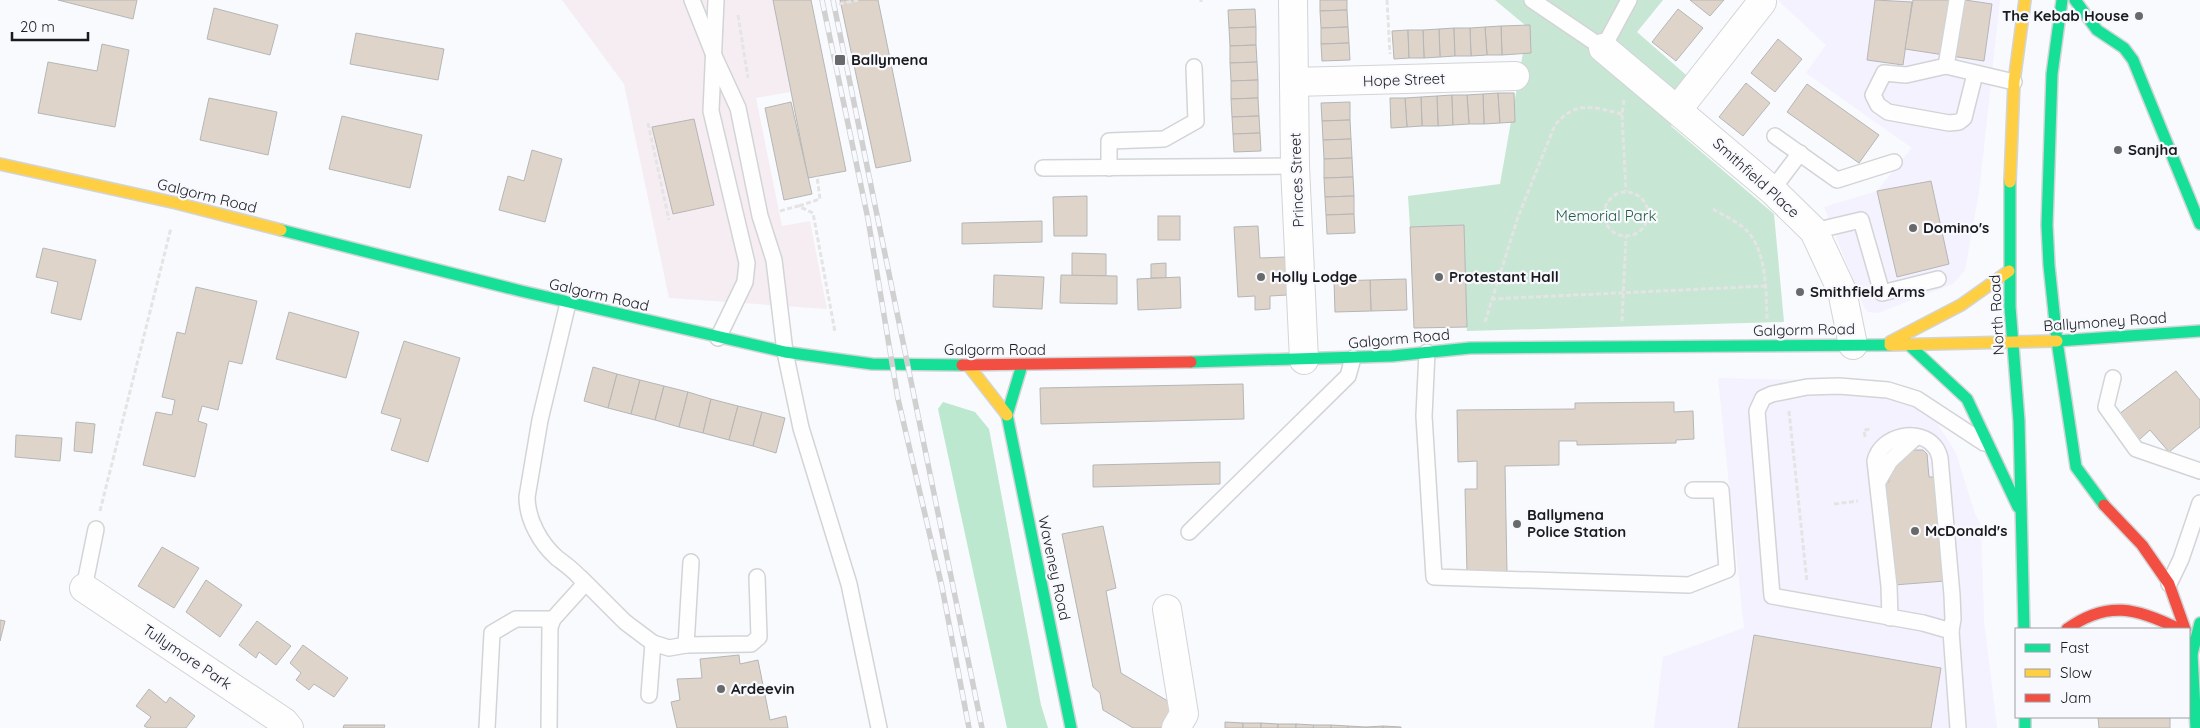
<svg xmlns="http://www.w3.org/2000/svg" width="2200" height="728" viewBox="0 0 2200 728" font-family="Quicksand,sans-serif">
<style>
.commercial{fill:#f3f2fe}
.industrial{fill:#f6edf3}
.green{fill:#c7e6d4}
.forest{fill:#bce8cf}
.building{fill:#ded4c9;stroke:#b5b6b7}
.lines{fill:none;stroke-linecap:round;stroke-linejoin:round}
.lane-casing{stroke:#d2d4d6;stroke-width:18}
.street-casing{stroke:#d2d4d6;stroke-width:30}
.fast-casing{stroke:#d2d4d6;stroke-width:14}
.slow-casing{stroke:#d2d4d6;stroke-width:14}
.jam-casing{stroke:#d2d4d6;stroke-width:14}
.path{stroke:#e4e4e4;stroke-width:3;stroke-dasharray:5 2.5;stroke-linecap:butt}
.lane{stroke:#fefeff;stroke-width:15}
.street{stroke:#fefeff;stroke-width:28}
.fast{stroke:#16e098;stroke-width:11}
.slow{stroke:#ffcf43;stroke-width:11}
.jam{stroke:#f24e42;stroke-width:11}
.rail-casing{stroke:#d0d0d1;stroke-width:5.5}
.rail{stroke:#f7f9fe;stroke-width:4;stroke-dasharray:11;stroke-linecap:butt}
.poi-dot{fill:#68696b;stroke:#f7f9fe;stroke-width:2}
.labels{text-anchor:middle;stroke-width:4.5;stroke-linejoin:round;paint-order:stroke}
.poi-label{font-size:15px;font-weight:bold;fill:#1b1b1d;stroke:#f7f9fe;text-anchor:start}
.street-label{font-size:15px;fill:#1b1b1d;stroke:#f7f9fe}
.park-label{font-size:15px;fill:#225c3c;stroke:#f7f9fe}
</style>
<rect width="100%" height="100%" fill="#f8fafd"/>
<g class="commercial">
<polygon points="1778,0 2000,0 1979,192 1965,270 1953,284 1878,313 1868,312 1864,307 1824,207 1877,191 1912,148 1806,73 1826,45"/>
<polygon points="1718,378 1872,381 1922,399 1956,453 1975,514 1981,525 1984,621 1997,728 1654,728 1663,657 1744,628"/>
</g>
<polygon class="industrial" points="562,0 774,0 790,92 756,98 782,226 810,221 827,309 669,298 624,84"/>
<polygon class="green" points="1495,0 1663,0 1637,32 1701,88 1671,126 1774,214 1784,322 1467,331 1464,225 1410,227 1408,196 1500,184 1523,53 1531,53 1530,25 1525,25"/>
<polygon class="forest" points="943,402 975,412 989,429 1041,705 1048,728 1007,728 938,409"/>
<g class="building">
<polygon points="58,0 137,0 133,19"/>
<polygon points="773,0 811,0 846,171 808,178"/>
<polygon points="840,0 878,0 911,161 876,168"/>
<polygon points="1320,0 1347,0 1347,10 1320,11"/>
<polygon points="1690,0 1724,0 1710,16"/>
<polygon points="1875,0 1912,2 1903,65 1867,60"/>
<polygon points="1913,0 1965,0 1992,4 1984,61 1905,49"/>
<polygon points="214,8 278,25 270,55 207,39"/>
<polygon points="1255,9 1256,27 1229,28 1228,10"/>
<polygon points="1678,9 1703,28 1676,61 1652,42"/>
<polygon points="1347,10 1348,27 1321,28 1320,11"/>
<polygon points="1530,25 1531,53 1502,55 1501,26"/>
<polygon points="1501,26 1502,55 1487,55 1485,27"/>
<polygon points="1256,27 1256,45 1230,46 1229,28"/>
<polygon points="1348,27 1349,43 1321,44 1321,28"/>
<polygon points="1485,27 1487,55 1471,56 1470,28"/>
<polygon points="1454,28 1455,56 1440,57 1439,29"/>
<polygon points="1454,28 1470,28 1471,56 1455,56"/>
<polygon points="1439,29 1440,57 1424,58 1423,30"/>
<polygon points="1408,30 1409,58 1394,59 1392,31"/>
<polygon points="1408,30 1423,30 1424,58 1409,58"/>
<polygon points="356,33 444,49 438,80 350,64"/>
<polygon points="1778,39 1802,59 1775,92 1751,73"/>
<polygon points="1349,43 1350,60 1322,61 1321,44"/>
<polygon points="102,44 129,50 115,127 38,113 48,62 97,71"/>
<polygon points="1256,45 1257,62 1230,63 1230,46"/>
<polygon points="1257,62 1258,80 1231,81 1230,63"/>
<polygon points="1258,80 1258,98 1231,99 1231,81"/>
<polygon points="1746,83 1770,103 1743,136 1719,117"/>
<polygon points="1807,84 1879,135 1859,163 1787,112"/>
<polygon points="1498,93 1500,123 1484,124 1483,94"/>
<polygon points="1498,93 1514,93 1515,122 1500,123"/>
<polygon points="1483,94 1484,124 1469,124 1467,95"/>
<polygon points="1452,95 1453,125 1438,126 1437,96"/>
<polygon points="1452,95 1467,95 1469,124 1453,125"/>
<polygon points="1437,96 1438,126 1422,126 1421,97"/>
<polygon points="1421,97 1422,126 1407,127 1405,98"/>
<polygon points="209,98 277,112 268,155 200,140"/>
<polygon points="1258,98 1259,116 1232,117 1231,99"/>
<polygon points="1390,98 1405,98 1407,127 1391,128"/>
<polygon points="791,102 812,194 784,200 765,108"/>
<polygon points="1350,102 1350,120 1322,121 1321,103"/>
<polygon points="342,116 422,135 410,188 329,169"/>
<polygon points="1259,116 1260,133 1233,134 1232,117"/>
<polygon points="694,119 714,205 673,214 652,127"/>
<polygon points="1350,120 1351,139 1323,140 1322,121"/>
<polygon points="1260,133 1261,151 1234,152 1233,134"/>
<polygon points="1351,139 1352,158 1324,159 1323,140"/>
<polygon points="532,150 562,159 545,222 499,210 508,176 524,181"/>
<polygon points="1352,158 1353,177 1324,178 1324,159"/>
<polygon points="1353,177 1354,196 1325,197 1324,178"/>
<polygon points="1931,181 1949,264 1897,277 1877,191"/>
<polygon points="1087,196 1087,236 1054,236 1053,197"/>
<polygon points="1354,196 1354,214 1326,215 1325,197"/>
<polygon points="1354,214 1355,233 1327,234 1326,215"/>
<rect x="1158" y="216" width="22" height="24"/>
<polygon points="1042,221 1042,242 962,244 962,223"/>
<polygon points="1464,225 1467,327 1414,328 1410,227"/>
<polygon points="1258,226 1260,258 1285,257 1287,295 1270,296 1270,309 1255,310 1255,296 1238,297 1234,227"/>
<polygon points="43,248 96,260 81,320 51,313 58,282 36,277"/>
<polygon points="1072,253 1106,254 1106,276 1072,276"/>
<polygon points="1166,263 1166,278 1151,278 1151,264"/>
<polygon points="994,275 1044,277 1042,309 993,307"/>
<polygon points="1061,275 1117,276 1117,304 1060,303"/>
<polygon points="1180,277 1181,308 1138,310 1137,279"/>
<polygon points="1406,279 1407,310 1371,311 1370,280"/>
<polygon points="1370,280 1371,311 1335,312 1334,281"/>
<polygon points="196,287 257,301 242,364 229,361 218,410 202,406 198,421 207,424 195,477 143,465 156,412 172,415 175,400 162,397 177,332 185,334"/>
<polygon points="289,312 359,332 346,378 276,359"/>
<polygon points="404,341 460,358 428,462 391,450 401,419 381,413"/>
<polygon points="593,367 617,374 608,408 584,401"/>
<polygon points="2176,371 2200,400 2200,427 2169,452 2150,430 2139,440 2119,414"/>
<polygon points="617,374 640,380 631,414 608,408"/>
<polygon points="640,380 664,386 655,420 631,414"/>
<polygon points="1243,384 1244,419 1041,424 1040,388"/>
<polygon points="664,386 688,392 679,427 655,420"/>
<polygon points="688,392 711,399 703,433 679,427"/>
<polygon points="711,399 738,406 729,440 703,433"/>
<polygon points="1674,402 1674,412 1693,411 1694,439 1676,440 1676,443 1577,445 1577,441 1559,441 1559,465 1505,466 1507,572 1467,573 1465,489 1477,489 1477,461 1458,462 1457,410 1575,409 1575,403"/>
<polygon points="738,406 762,412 753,446 729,440"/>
<polygon points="762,412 785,418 776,453 753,446"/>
<polygon points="76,422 95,424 92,453 74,451"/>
<polygon points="16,435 62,438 60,461 15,457"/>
<polygon points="1911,450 1923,450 1927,454 1929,477 1936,477 1945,581 1894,585 1885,482 1889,482 1889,475"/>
<polygon points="1220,462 1220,484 1093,487 1093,465"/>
<polygon points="1103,526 1116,588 1106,591 1121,673 1176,706 1162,728 1133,728 1103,710 1100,693 1093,687 1062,534"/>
<polygon points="162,547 199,568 174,608 138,586"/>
<polygon points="206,580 242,605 220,637 186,612"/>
<polygon points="0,620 5,621 0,641"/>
<polygon points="257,621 291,646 276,665 259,652 256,658 239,645"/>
<polygon points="1754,635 1941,668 1931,728 1738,728"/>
<polygon points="303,645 348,678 334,697 314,684 309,690 296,680 301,673 290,663"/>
<polygon points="739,655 740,664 758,660 770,720 786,716 788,728 677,728 671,702 680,700 677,679 702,678 700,659"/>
<polygon points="149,689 166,703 170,697 195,716 186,728 148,728 144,726 151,717 136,706"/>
<polygon points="2098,717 2170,717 2170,728 2099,728"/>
<polygon points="1225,722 1243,723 1243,728 1225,728"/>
<rect x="1243" y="723" width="18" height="5"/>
<polygon points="1261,723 1278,724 1278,728 1261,728"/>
<rect x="1278" y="724" width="18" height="4"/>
<polygon points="1296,724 1314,725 1313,728 1296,728"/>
<polygon points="344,725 385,725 384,728 343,728"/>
<polygon points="1314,725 1331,725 1331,728 1313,728"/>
<polygon points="1331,725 1348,726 1348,728 1331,728"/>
<polygon points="1348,726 1366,727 1366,728 1348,728"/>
<polygon points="1383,726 1383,728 1366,728 1366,727"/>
<polygon points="1383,726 1401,727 1401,728 1383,728"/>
</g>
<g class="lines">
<g class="lane-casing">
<g id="lane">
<polyline points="692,0 715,58 738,108 760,216 774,260 785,352 801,428 849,584 879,728"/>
<polyline points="716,0 711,111 747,263 745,282 718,338"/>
<polyline points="1532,0 1603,48 1629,0"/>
<polyline points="1946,66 1957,0"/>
<polyline points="1975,74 1964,118 1959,122 1949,123 1888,112 1878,105 1873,95 1884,73 1906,75 1946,66 2014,82"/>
<polyline points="1775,136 1837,180 1894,162"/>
<polyline points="1043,168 1295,166"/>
<polyline points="1109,168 1109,141 1164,139 1196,121 1194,67"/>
<polyline points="1772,190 1800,153"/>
<polyline points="1814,231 1861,220 1882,293 1938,279"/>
<polyline points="1427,352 1424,416 1434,577 1689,585 1727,570 1721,490 1693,490"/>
<polyline points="2113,378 2106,407 2136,449 2200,471"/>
<polyline points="1879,480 1890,461 1916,437"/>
<polyline points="1189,532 1348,376 1353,358"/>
<polyline points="581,578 625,622 653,643 669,648 686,645 751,644 759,637 757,577"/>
<polyline points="2169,584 2181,559 2200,503"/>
<polyline points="84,588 96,529"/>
<path d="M1890 618 1889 586 1875 461C1881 435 1920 427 1935 447 1938 450 1939 455 1940 458L1952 595 1953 619 1951 631"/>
<polyline points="686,645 691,562"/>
<polyline points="649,695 653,643"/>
<polyline points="487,728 492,633 516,619 553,619"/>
<path d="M549 728 550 627 553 619 581 588 583 582C578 573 566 565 557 558 541 544 527 520 527 497L540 420 568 303"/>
<polyline points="1958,728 1951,631 1923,623 1772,596 1757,411 1763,398 1772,394 1807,387 1839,386 1888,390 1917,399 1984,443"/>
</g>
</g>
<g class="street-casing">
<g id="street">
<polyline points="1293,0 1295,166 1304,360"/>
<polyline points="1603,48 1772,190 1814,231 1842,291 1853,345"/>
<polyline points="1294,82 1515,76"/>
<polyline points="1678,109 1762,2"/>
<polyline points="84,588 284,722 289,728"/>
<polyline points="1167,609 1184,714 1176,728"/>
</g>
</g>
<g class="fast-casing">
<g id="fast">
<polyline points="2062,0 2052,74 2047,225 2049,265 2057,341 2076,467 2104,505"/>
<polyline points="2075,0 2097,30 2124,48 2133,60 2200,224"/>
<polyline points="2010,182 2010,307 2019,421 2024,629"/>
<polyline points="281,230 521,291 785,352 872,364 962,365"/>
<polyline points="2057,341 2200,331"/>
<polyline points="1908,344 1967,399 2018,507"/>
<polyline points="1191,362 1392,356 1470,348 1890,345"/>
<polyline points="1022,365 1007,415 1071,728"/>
<polyline points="2189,642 2192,654 2196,728"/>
<polyline points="2192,654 2200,623"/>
<polyline points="2025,717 2025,728"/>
</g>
</g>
<g class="slow-casing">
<g id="slow">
<polyline points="0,164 176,203 281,230"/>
<polyline points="2010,182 2014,82 2025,0"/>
<polyline points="1890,342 1961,305 2009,271"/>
<polyline points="1890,345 2057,341"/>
<polyline points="968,365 1007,415"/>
</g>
</g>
<g class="jam-casing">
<g id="jam">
<polyline points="962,365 1191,362"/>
<polyline points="2104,505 2142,545 2169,584 2185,629"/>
<path d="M2067 629C2107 600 2137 608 2179 629"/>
</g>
</g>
<g class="path">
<polyline points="1201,0 1201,2"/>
<polyline points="1387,0 1390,54"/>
<polyline points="839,4 858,0"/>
<polyline points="738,15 748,78"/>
<polyline points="1624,100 1622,114 1626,191"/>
<polyline points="648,123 669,220"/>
<circle cx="1626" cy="214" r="22"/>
<polyline points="799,206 820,199 817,176"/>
<path d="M1713 209C1724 216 1741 223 1749 233 1767 256 1766 291 1767 319"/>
<polyline points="780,211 798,206 813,213 835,332"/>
<polyline points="1491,299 1766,286"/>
<polyline points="1622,321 1626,237"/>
<path d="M1485 322 1518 217 1555 125C1576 100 1593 107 1622 114"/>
<polyline points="1789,411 1807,582"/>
<polyline points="1865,437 1864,430 1872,429"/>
<polyline points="1834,504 1858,501"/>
<polyline points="100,511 171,228"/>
</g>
<use href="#lane" class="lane"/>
<use href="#street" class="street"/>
<use href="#fast" class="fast"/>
<use href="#slow" class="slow"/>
<use href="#jam" class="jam"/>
<g class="rail-casing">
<g id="rail">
<polyline points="822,0 868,219 898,399 942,587 969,728"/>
<polyline points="833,0 982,728"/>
</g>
</g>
<use href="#rail" class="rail"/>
</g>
<g class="poi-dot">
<circle cx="2139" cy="16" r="5"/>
<rect x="834" y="54" width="12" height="12" rx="2.5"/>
<circle cx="2118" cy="150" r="5"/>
<circle cx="1913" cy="228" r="5"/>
<circle cx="1261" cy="277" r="5"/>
<circle cx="1439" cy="277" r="5"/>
<circle cx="1800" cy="292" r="5"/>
<circle cx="1517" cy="524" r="5"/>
<circle cx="1915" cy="531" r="5"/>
<circle cx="721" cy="689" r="5"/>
</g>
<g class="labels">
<g class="poi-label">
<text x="2129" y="21" text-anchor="end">The Kebab House</text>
<text x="851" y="65">Ballymena</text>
<text x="2128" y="155">Sanjha</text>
<text x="1923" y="233">Domino's</text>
<text x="1271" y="282">Holly Lodge</text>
<text x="1449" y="282">Protestant Hall</text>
<text x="1810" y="297">Smithfield Arms</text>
<text x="1527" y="520">Ballymena<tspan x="1527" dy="17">Police Station</tspan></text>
<text x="1925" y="536">McDonald's</text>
<text x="731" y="694">Ardeevin</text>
</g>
<g class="street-label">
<text transform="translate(1404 80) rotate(-2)" y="5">Hope Street</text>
<text transform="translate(1756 178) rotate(42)" y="5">Smithfield Place</text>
<text transform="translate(1297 180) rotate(-92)" y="5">Princes Street</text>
<text transform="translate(207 196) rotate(14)" y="5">Galgorm Road</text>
<text transform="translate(599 295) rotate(13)" y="5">Galgorm Road</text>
<text transform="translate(1997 315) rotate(-93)" y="5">North Road</text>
<text transform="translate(2105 322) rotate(-4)" y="5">Ballymoney Road</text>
<text transform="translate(1804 330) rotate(-1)" y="5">Galgorm Road</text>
<text transform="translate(1399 339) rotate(-5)" y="5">Galgorm Road</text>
<text x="995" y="355">Galgorm Road</text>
<text transform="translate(1054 568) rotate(78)" y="5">Waveney Road</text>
<text transform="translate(187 657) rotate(34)" y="5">Tullymore Park</text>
</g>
<g class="park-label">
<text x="1606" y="221">Memorial Park</text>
</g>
</g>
<rect x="2015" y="628" width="175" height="90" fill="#f7f9fe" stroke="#9fa0a4"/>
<rect x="2025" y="644" width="25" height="8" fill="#16e098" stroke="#9fa0a4"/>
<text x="2060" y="653" font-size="15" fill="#1b1b1d">Fast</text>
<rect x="2025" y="669" width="25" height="8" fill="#ffcf43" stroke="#9fa0a4"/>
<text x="2060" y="678" font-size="15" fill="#1b1b1d">Slow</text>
<rect x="2025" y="694" width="25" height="8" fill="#f24e42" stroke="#9fa0a4"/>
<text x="2060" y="703" font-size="15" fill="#1b1b1d">Jam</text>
<path d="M12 32v8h76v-8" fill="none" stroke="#1b1b1d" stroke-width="2.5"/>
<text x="20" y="32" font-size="15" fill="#1b1b1d" stroke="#f7f9fe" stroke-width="4" paint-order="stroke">20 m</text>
</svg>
